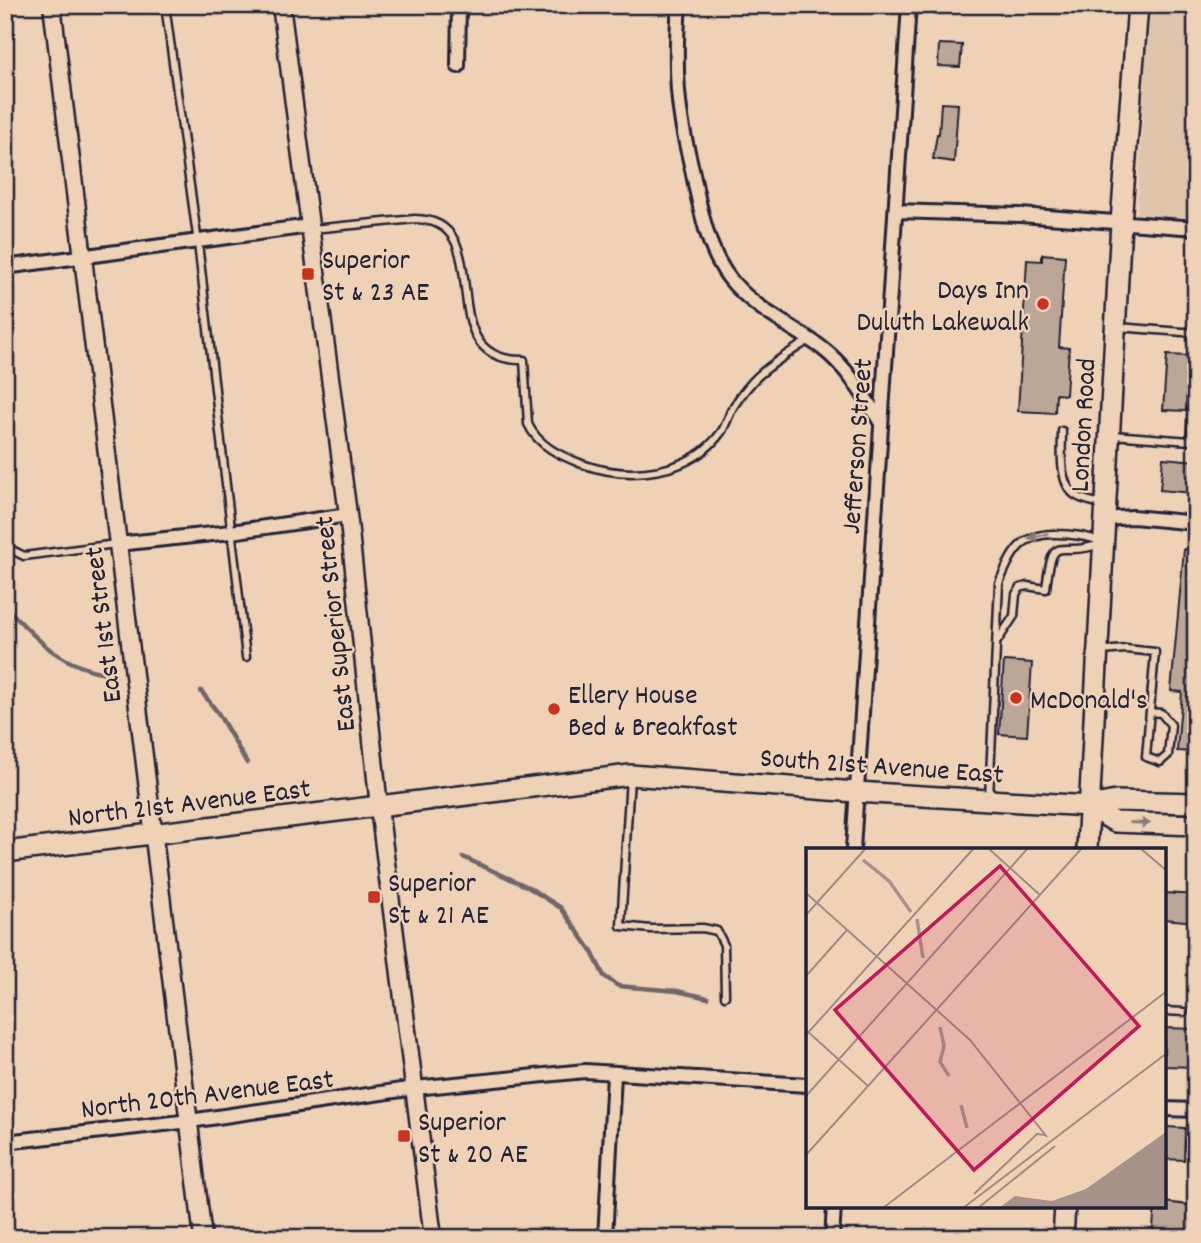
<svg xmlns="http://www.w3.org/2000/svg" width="1201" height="1243" viewBox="0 0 1201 1243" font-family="Dekko,sans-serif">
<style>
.built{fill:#e0c4ac}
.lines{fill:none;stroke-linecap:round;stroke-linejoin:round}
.stream{stroke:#71656a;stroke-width:4.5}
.building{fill:#bca697;stroke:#22223b;stroke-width:2}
.service-casing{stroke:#22223b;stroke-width:11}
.minor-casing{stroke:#22223b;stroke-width:18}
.tertiary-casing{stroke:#22223b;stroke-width:21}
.secondary-casing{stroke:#22223b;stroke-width:24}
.service{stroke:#efd1b5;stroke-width:6}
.minor{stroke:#efd1b5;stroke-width:12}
.tertiary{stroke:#efd1b5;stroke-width:16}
.secondary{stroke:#efd1b5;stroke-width:19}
.oneway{fill:#887a78}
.poi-dot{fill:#c8321e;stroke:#efd1b5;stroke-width:2.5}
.labels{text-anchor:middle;stroke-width:5;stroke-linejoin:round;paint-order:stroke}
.poi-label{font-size:28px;fill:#22223b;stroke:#efd1b5;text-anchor:start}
.street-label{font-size:28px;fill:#22223b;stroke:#efd1b5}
.inset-river{fill:none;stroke:#a69289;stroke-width:3.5}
.inset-road{fill:none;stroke:#9d8b84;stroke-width:2}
.view{fill:#c2185b;fill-opacity:0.15;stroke:#c2185b;stroke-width:3.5}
.inset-edge{fill:none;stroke:#22223b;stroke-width:3.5}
</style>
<rect width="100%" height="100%" fill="#efd1b5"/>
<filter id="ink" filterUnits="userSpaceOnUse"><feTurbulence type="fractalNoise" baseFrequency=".0143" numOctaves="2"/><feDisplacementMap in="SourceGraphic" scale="14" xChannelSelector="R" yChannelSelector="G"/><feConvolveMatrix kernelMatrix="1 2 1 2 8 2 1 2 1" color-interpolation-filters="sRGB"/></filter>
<g filter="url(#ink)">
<polygon class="built" points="1149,5 1196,5 1196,219 1137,216"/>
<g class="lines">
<g class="stream">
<path d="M5 606C40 642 57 664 108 674"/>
<polyline points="201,691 218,713 247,763"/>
<polyline points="463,857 528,887 561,908 591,950 604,976 618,986 677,991 708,998"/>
</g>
</g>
<g class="building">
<polygon points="939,44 962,45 960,67 938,66"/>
<polygon points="941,103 958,104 954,162 933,159 937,134 939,134"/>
<polygon points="1042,254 1065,256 1059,347 1069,348 1066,395 1056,394 1055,413 1018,411 1027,260 1042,261"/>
<polygon points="1167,355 1189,356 1186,411 1163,410"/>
<polygon points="1163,458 1196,461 1193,493 1160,490"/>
<polygon points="1184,549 1196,550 1196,752 1177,751 1182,692 1171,691"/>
<polygon points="1004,661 1032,663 1027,736 999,734"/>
<polygon points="1164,893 1196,895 1196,922 1164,919"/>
<polygon points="1164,1028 1196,1029 1196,1067 1164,1066"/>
<polygon points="1166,1127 1185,1128 1184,1160 1166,1159"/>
<polygon points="1164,1202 1196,1206 1196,1238 1152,1238 1155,1206 1164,1206"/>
</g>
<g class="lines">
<g class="service-casing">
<g id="service">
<polyline points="165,5 198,243 246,657"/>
<path d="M312 229 415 219C503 220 425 362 524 360L528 424C538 446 561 456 582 464 630 481 691 475 722 431 726 424 728 418 731 411 737 400 745 390 753 381 768 365 791 352 809 340"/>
<polyline points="1117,327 1196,333"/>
<path d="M1062 431C1062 449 1058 483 1075 495 1082 500 1093 502 1102 504"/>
<polyline points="1113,435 1190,441 1196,359"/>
<polyline points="5,543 12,550 24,556 116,544"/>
<path d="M998 640 1014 616 1016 594 1020 588 1027 586 1046 589C1053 527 1059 560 1100 544"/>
<polyline points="1101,651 1126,649 1155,652 1146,757 1160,762 1168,755 1171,725 1161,713 1150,712"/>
<polyline points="630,777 621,926 651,929 703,928 717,931 724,945 725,996"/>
<path d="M989 798 999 583C1012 553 1020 533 1056 534 1071 534 1086 536 1100 541"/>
<polyline points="1164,1011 1184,1012"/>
</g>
</g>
<g class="minor-casing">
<g id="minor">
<path d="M679 5C676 43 675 79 681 117 684 139 691 162 695 184 703 221 711 263 740 290 764 314 795 328 822 348 848 368 864 396 881 423"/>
<polyline points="458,66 459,5"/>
<polyline points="896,211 1020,215 1196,228"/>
<polyline points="5,267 310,226"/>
<polyline points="1104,519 1133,517 1196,523"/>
<polyline points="118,544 231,532 348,515"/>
<polyline points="853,849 909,5"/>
<polyline points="1164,1109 1196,1110"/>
<polyline points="5,1142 190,1121 415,1088 585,1071 807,1085"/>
<polyline points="605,1238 614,1075"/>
<polyline points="832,1238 834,1206"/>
</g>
</g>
<g class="tertiary-casing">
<g id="tertiary">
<polyline points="52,5 203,1238"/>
<polyline points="281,5 349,522 379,807 433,1238"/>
</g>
</g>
<g class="secondary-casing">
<g id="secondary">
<polyline points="1089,806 1115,822 1196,825"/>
<polyline points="1087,849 1121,222 1138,5"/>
<polyline points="5,852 630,775 856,792 1089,806 1116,801 1196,803"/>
<polyline points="1063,1238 1065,1206"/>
</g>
</g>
<use href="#service" class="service"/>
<use href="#minor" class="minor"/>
<use href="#tertiary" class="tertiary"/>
<use href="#secondary" class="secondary"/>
</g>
<defs><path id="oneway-solid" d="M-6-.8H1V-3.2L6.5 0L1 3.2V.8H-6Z" transform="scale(1.75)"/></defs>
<g class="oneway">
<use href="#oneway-solid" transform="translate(1038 536) rotate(167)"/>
<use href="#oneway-solid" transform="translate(1140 823) rotate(2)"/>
</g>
</g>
<g class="poi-dot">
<rect x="301" y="267" width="14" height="14" rx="3.5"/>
<circle cx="1043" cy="304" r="7"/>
<circle cx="1016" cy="698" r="7"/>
<circle cx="554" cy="709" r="7"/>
<rect x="367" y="890" width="14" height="14" rx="3.5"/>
<rect x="397" y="1129" width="14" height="14" rx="3.5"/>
</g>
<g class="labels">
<g class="poi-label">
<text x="322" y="268">Superior<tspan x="322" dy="32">St &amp; 23 AE</tspan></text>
<text x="1029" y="298" text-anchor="end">Days Inn<tspan x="1029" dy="32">Duluth Lakewalk</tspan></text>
<text x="568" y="703">Ellery House<tspan x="568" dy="32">Bed &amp; Breakfast</tspan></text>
<text x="1030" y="708">McDonald's</text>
<text x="388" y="891">Superior<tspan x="388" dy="32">St &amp; 21 AE</tspan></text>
<text x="418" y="1130">Superior<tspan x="418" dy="32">St &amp; 20 AE</tspan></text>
</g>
<g class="street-label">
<text transform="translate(1081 425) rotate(-87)" y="10">London Road</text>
<text transform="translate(855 446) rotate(-86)" y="10">Jefferson Street</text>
<text transform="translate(333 624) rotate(-96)" y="10">East Superior Street</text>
<text transform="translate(101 625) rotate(-97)" y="10">East 1st Street</text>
<text transform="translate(882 764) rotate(4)" y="10">South 21st Avenue East</text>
<text transform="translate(189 801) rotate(-7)" y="10">North 21st Avenue East</text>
<text transform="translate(207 1092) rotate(-7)" y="10">North 20th Avenue East</text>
</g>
</g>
<g transform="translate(806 848)">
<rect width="360" height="360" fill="#efd1b5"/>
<path d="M360 284V360H193L209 348 246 353 280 341Z" fill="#a69289"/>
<path class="inset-river" d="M57 12 83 33 105 64M111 71 117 110M134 179 138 198 134 214 143 228M155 257 161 280"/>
<path class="inset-road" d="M182 0 234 47M334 0 361 23M0 45 164 192 241 289M0 67 60 0M0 128 41 82M0 182 62 238M0 187 168 0M0 248 222 0M0 307 276 0M168 346 231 286 239 287M77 360 361 143M157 360 361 205M172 360 249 298"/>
<path class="view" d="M194 18 333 178 168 322 29 162Z"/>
<rect width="360" height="360" class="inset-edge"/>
</g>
<rect width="1201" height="1243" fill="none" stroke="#efd1b5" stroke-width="28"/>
<rect x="14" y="14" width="1173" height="1215" fill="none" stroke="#22223b" stroke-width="2.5" filter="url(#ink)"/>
</svg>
